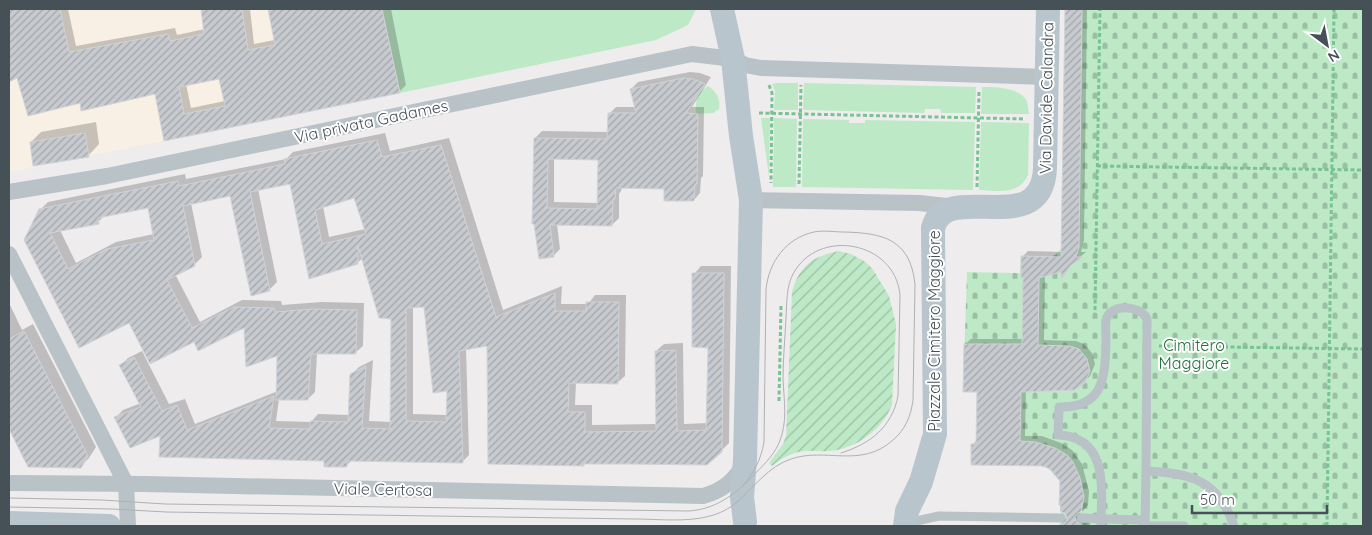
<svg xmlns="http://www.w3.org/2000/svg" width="1372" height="535" viewBox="0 0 1372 535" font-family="Quicksand,sans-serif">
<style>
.commercial{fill:#f9f0e5}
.green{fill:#bde9c7}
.cemetery{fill:url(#cemetery-stones)}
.garden{fill:url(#garden-furrows)}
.shadow{fill:#0003;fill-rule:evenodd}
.building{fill:url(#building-hatch);stroke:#d0d3d7;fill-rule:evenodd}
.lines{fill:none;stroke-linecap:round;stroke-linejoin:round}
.path{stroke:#78c393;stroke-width:3;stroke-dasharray:4 2.5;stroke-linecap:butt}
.service{stroke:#b8c2c7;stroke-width:9}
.minor{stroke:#b8c2c7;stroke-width:16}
.secondary{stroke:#b9c5cc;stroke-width:24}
.tram{stroke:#aeb2b5;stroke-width:1}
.labels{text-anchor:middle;stroke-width:4;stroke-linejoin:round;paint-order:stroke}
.street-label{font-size:16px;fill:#465157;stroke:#fff}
.park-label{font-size:16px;fill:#1f703b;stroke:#fff}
</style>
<defs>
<pattern id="cemetery-stones" width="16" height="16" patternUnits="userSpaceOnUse" patternTransform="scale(1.25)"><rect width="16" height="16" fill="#bde9c7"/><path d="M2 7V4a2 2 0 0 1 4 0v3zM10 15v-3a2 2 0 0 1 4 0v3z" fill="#9bbfa4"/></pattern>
<pattern id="garden-furrows" width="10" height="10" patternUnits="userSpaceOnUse" patternTransform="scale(1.25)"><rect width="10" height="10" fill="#bde9c7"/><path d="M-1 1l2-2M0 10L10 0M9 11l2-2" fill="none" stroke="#9bbfa4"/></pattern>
<pattern id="building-hatch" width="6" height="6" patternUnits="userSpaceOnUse" patternTransform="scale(1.25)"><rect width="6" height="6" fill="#c7cace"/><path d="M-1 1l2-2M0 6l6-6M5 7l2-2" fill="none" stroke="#a3a6aa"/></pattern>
</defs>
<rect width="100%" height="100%" fill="#eeecec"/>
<polygon class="commercial" points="9,9 382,9 400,93 9,172"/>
<g class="green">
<polygon points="382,9 696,9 688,25 656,40 400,93"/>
<polygon points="777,83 798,83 798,110 774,110 775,91 772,84"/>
<polygon points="804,83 976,87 975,113 941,113 940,109 925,109 924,113 803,110"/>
<path d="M708 86C716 91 721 99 719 109L713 113 696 114C696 101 695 93 708 86Z"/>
<path d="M982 87C997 87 1018 87 1027 101L1029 114H981Z"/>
<polygon points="761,118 770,118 769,177"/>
<polygon points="774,118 797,119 796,187 773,187"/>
<polygon points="803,119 849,120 849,123 865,123 865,120 975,122 973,190 802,187"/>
<path d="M981 122 1029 123 1028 175C1019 195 998 191 979 190Z"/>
</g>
<path class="cemetery" d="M1065 9H1363V526H1060L1061 506 1059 505 1061 486 1059 480 1048 468 1037 465H971V444L976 443 977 392H963L967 272 1020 273 1021 256C1035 257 1055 262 1061 248Z"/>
<path class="garden" d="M839 251 851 254 864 261 872 268 889 296 896 324 892 405C883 429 856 449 830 451 818 452 803 449 792 454 784 457 778 461 772 466L769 463 783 444 786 436 792 292C799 266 813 256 839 251Z"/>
<g class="shadow">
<path d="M9 9H68L76 46 175 28 177 35 205 29 202 9H250L254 44 275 40 269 9H391L406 85 399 92 165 139 156 93 81 101 18 76 9 81ZM220 78 225 101 191 108 186 84Z"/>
<polygon points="1066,9 1087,9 1084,240 1081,252 1086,252 1073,263 1062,277 1062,271 1045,275 1044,340 1076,341 1084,344 1092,353 1095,364 1090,376 1084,382 1026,391 1025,436 1042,436 1061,443 1072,450 1082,464 1089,491 1088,505 1083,511 1079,511 1083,518 1090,522 1090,526 1059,526 1065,519 1068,518 1065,512 1060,511 1061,480 1052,469 1044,465 973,444 978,439 978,390 965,344 971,339 1023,339 1024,276 1022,257 1028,251 1063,252"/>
<path d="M690 72 700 73 711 77 692 107H704L703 176 701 178 700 193 694 200 665 188 622 187 621 191 619 194V218L612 225 557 224 560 249 553 256 535 138 542 131 609 132V114L616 107H636L631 89 638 82ZM554 158H600L598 203 554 202Z"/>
<polygon points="96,122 99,144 88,156 34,165 30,143 41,132"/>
<path d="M385 133 390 151 449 138 503 310 562 286 561 304H588L595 295H626L625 376 617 383 576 382 575 405H592V425L657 424 656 351 664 344 683 343 684 424 708 423 709 346 694 274 701 266H731L729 443 721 451 586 463 584 465 488 344 466 348 469 455 462 462 352 460 346 466 325 460 161 434 116 417 123 410 141 403 121 365 128 358 142 351 169 404 185 399 195 424 278 391V354L245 326 194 341 129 321 80 346 40 210 48 202 185 174 186 179 286 159 293 152ZM290 183 310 277 357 263 363 258 392 318V422L369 421 373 360 359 367 351 375 349 415 318 414 311 422 276 421 279 399H308L315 392 317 353H355L363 346 364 303 321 302 282 305 281 301 242 300 200 322 175 274 194 265 202 257 191 203 231 195 270 289 277 282 258 189ZM355 196 365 229 329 237 323 206ZM149 206 154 234 116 242 76 263 60 230 98 222 105 215ZM425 306 448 390 447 415 413 414V307Z"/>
<polygon points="9,303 22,330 33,324 96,447 89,458 80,467 29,466 9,426"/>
</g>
<g class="building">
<path d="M9 9H60L69 52 168 34 170 41 204 34 201 9H242L248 50 275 45 268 9H382L400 93 164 141 155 94 81 111 80 103 28 116 17 78 9 82ZM219 79 225 106 184 114 179 87Z"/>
<polygon points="1065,9 1082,9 1079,247 1076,257 1083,257 1070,266 1061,280 1061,272 1039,278 1038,345 1070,346 1079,349 1087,359 1090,371 1085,383 1075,390 1021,392 1020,441 1036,442 1055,448 1067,455 1073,462 1080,478 1084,497 1081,512 1078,513 1075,517 1076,521 1081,524 1081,526 1060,526 1060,524 1066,522 1067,518 1065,513 1061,512 1061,505 1059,505 1060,481 1051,470 1044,466 971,465 971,444 976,444 977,392 963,392 964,344 1022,344 1023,278 1021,278 1021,256 1061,257"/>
<path d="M683 78 693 79 705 84 686 113 698 114 697 184H695L694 201H664V189L616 188 615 199H613L612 226 550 225 554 257 539 259 534 224H532L534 138 607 139 608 113H636L630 89ZM548 159 598 160 597 209 547 208Z"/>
<polygon points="85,133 89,157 33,166 30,142"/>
<path d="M377 140 382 157 441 145 496 317 555 293V311H586V302H619L618 384 569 383 568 412H585V432L656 431 655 351 676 350 677 431 706 430 708 348 692 347V273H724L722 452 707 465 630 464H584V466L488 464 487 346 459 351 463 463 347 461V467H324V461L159 457 160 436 130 448 114 417 141 407 119 365 134 357 162 411 177 405 187 430 274 396 269 428 310 429V421L348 422 350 374 366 366 362 428 390 429 391 319 379 318 358 246V264L309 279 290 184 250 192 270 291 251 296 230 196 183 206 195 266 167 280 192 328 234 307 274 308 275 312 312 309 357 310 356 354H311L308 400H276L277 356 246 367 244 328 198 351 194 342 150 364 129 323 79 348 24 240 39 209 178 181 179 186 285 164 284 159ZM354 198 366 234 322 244 315 210ZM148 208 154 240 107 249 68 269 50 233 99 224 98 218ZM424 307 433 393 447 391 446 422 406 421V308Z"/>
<polygon points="24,331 88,456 81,468 28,467 9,429 9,339"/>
</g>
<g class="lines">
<g class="path">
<polyline points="769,85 772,93 771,183"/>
<polyline points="759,113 1025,119"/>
<polyline points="1097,166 1363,170"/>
<polyline points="799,184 801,85"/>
<polyline points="977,187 979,91"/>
<polyline points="1095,310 1100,9"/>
<polyline points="1159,346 1363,349"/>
<polyline points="779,401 781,306"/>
<polyline points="1327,526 1334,9"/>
</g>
<g class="service">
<polyline points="1081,518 1137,520 1141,520 1145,526 1184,526"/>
<polyline points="907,523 939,516 1061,518"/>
<path d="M1101 526C1101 491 1110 437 1058 435L1059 407C1105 408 1105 376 1106 339 1106 333 1105 326 1106 320 1110 303 1141 305 1147 319L1146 471"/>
<path d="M1145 526 1146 471C1191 473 1218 480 1234 526"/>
</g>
<g class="minor">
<polyline points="9,192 107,176 692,54 733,59 745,65 761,68 1048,77"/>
<polyline points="751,200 919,203 956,207"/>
<polyline points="9,254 126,484 128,526"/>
<path d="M9 483 145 484 703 496C722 491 734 481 744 464"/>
</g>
<g class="secondary">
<polyline points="722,9 733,59 741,136 751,200 745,460 742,497 745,522"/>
<polyline points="9,523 109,526"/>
<path d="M905 526 907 511 921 482 935 434 933 228C946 178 1042 242 1045 168L1048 9"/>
</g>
<g class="tram">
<path d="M9 498 102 500 165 504 689 511C715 509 733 496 751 478 761 467 773 457 779 443 788 422 784 401 783 379 783 359 785 339 786 318 787 304 786 287 793 274 818 227 895 241 900 295L898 396C892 427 870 444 841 453"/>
<path d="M9 507 112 509 166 512 634 519C668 519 710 526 737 502 754 487 769 466 791 459 826 447 861 469 893 440 905 430 911 416 913 400L915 284C910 239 883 233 844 232 834 232 824 230 814 232 786 238 769 262 766 289L764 442C761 460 754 472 743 486"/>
</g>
</g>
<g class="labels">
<g class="street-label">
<text transform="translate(1046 98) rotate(-89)" y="6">Via Davide Calandra</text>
<text transform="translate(371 121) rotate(-12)" y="6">Via privata Gadames</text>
<text transform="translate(934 331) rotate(-90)" y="6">Piazzale Cimitero Maggiore</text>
<text transform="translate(383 489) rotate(1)" y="6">Viale Certosa</text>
</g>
<g class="park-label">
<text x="1194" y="351">Cimitero<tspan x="1194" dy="18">Maggiore</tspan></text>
</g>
</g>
<rect width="1372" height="535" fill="none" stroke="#465157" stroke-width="20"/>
<g transform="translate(1327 45) rotate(148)" stroke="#ffffff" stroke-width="4" paint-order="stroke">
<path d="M0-4L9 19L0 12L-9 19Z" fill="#465157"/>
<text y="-8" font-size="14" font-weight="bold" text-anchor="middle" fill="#465157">N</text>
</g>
<path d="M1192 505v8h135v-8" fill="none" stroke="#465157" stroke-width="2.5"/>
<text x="1200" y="505" font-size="15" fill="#465157" stroke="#ffffff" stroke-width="4" paint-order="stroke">50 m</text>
</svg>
